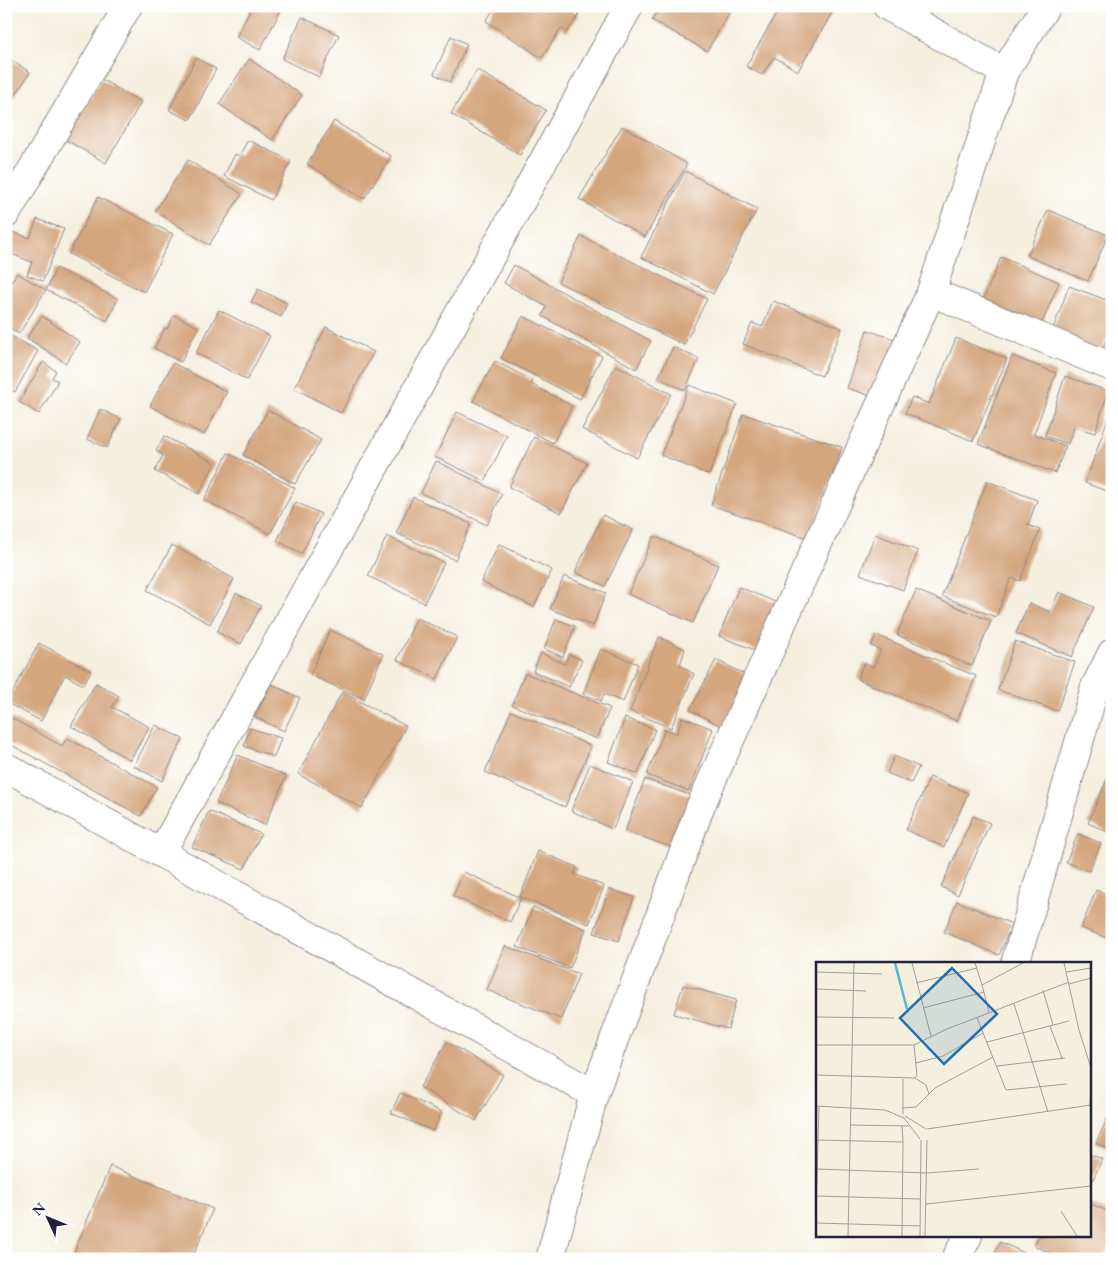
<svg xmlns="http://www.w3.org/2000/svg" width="1118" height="1265" viewBox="0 0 1118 1265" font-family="'EB Garamond',serif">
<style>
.building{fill:#d4a67e}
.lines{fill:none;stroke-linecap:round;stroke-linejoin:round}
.minor-casing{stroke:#8c888c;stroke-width:30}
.minor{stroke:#fff;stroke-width:28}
.inset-river{fill:none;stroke:#56b7d5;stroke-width:2.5}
.inset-road{fill:none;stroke:#a19d9d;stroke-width:1}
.view{fill:#1f6fb2;fill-opacity:0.15;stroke:#1f6fb2;stroke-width:2.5}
.inset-edge{fill:none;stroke:#22223b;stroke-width:2.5}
</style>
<rect width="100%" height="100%" fill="#fff"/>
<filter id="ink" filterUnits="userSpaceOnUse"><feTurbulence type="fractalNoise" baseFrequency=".02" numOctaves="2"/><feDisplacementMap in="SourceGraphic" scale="10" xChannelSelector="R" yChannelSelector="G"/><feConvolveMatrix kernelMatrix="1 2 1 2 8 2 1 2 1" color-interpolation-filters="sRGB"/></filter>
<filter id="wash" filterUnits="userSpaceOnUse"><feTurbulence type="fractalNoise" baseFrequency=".0096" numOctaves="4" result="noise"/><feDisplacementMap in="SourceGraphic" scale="20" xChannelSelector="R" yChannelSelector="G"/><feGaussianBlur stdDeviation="1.12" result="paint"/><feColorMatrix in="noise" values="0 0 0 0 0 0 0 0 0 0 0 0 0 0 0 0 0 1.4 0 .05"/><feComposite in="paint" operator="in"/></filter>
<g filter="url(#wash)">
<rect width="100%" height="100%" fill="#f5efde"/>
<g id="blocks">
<g class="building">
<polygon points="252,6 274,6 281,10 260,50 236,37"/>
<polygon points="496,6 566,6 579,15 567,32 561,28 542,58 486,21"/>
<polygon points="660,6 733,6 707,51 652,20"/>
<polygon points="781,6 836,6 798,71 774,57 762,75 746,66"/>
<polygon points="302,17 339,35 319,77 282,59"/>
<polygon points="451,36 467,44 450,82 434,74"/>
<polygon points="6,57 30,72 6,110"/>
<polygon points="196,58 216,69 190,120 169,110"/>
<polygon points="249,59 302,95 272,140 219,104"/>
<polygon points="477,70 546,110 520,155 451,114"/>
<polygon points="101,79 141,102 106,163 66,140"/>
<polygon points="334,121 391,156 364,199 307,164"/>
<polygon points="622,126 687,164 645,237 579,199"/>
<polygon points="248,140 291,161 271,200 224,176 235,154 239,156"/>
<polygon points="188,160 242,194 209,245 155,211"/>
<polygon points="685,171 757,209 713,294 641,257"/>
<polygon points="98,197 173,234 144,292 69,254"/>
<polygon points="1048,210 1108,235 1088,281 1027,256"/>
<polygon points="37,219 64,229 43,281 27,275 32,262 6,252 6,241 10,231 30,238"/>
<polygon points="581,236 707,299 684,345 558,282"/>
<polygon points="1001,257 1059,282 1039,330 981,305"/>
<polygon points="514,265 651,341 636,369 542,316 547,307 504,283"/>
<polygon points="56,268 118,299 107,321 46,290"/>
<polygon points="17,273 46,290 19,334 6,326 6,290"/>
<polygon points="1069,286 1112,302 1112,326 1100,356 1050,337"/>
<polygon points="258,289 287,303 281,317 251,302"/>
<polygon points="773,301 842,328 822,376 743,344 752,323 762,327"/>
<polygon points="219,310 270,336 247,380 196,353"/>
<polygon points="174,315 198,327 181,362 154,348 165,328 167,329"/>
<polygon points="42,316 80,342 66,363 27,338"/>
<polygon points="523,316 602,356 580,399 501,358"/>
<polygon points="326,327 374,352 341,413 294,388"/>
<polygon points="867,330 897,340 877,398 847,388"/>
<polygon points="6,333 38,351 15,392 6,388"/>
<polygon points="956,338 1007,359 973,441 905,413 912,397 929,404"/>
<polygon points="673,347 699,359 685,390 658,378"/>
<polygon points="1012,356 1056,373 1034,434 1066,446 1055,473 978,444"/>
<polygon points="495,361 533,381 531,384 572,406 553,443 473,401"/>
<polygon points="43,362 56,371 52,378 58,381 39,414 19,402"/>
<polygon points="173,363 227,392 204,435 150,406"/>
<polygon points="616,365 671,394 637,458 582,429"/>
<polygon points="1065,376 1108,391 1095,433 1074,427 1068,444 1045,436"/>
<polygon points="689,385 737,404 709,475 661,455"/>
<polygon points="1112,407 1112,493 1085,483"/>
<polygon points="100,409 121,419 107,448 87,439"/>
<polygon points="268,410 321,440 295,484 243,455"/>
<polygon points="457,412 507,436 485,481 435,457"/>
<polygon points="743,414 842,447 810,539 711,505"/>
<polygon points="164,436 215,463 199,494 155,471 163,455 156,451"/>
<polygon points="534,437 587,463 561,513 509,487"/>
<polygon points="228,453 295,488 270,534 204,500"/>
<polygon points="436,461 502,494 487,525 421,493"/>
<polygon points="987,481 1037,500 1028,525 1040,530 1020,581 1011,578 996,617 942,596"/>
<polygon points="413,497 471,524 455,560 396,533"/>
<polygon points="296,502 321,514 302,553 277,541"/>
<polygon points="603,515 633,530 605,586 575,572"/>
<polygon points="875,534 918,551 903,590 860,574"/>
<polygon points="387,536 444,563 424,603 368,576"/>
<polygon points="654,536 718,565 693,623 628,594"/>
<polygon points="499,544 552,570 534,607 481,582"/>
<polygon points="172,545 234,579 210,624 147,590"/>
<polygon points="564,576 606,593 593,626 550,609"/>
<polygon points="739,587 785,606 765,654 719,636"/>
<polygon points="916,590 991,621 972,666 897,635"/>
<polygon points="1059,592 1094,607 1072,657 1016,633 1029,603 1050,612"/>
<polygon points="236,593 261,606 241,644 217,632"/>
<polygon points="417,618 457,637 437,679 397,660"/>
<polygon points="556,619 575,626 563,657 544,649"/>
<polygon points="330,630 383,654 364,699 310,675"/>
<polygon points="876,635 976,676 957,721 857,679 864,663 873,667 881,650 871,646"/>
<polygon points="659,637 685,649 680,665 694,674 671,728 630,711"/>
<polygon points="1015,641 1075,662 1057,711 998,690"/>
<polygon points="39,643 91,671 83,685 65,675 41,721 7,703"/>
<polygon points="601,649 638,664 623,702 604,694 601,701 583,694"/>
<polygon points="541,653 565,664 569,654 582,660 569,687 533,671"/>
<polygon points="716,660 752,678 727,729 690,710"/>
<polygon points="525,673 610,708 597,739 512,705"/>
<polygon points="96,683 119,696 112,707 149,727 130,760 71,726"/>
<polygon points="271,684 300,698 284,731 255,717"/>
<polygon points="342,692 406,726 362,808 298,774"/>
<polygon points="511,711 591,746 565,807 485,772"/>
<polygon points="6,715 62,746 67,738 157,787 141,816 6,742"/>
<polygon points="682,717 713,729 689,791 647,775 665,729 677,733"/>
<polygon points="625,718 655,729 638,774 608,762"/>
<polygon points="155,725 183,739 162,781 134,766"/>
<polygon points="250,728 281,738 274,757 244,746"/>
<polygon points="238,755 286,776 265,825 216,803"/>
<polygon points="894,756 919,767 911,783 887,773"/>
<polygon points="590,764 633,782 613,829 571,811"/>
<polygon points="930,777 968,793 944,847 906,830"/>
<polygon points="645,779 701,799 682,851 625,831"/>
<polygon points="1107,779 1112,781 1112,834 1088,823"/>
<polygon points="209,811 261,834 244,869 192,847"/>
<polygon points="973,816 990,823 958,895 941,887"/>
<polygon points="1078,834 1101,843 1089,871 1066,862"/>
<polygon points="538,851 577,867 574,874 604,886 589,924 520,897"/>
<polygon points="464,872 521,898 510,922 453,896"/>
<polygon points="609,889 634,897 619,941 594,933"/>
<polygon points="1096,890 1112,896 1112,940 1081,928"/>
<polygon points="957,901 1012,924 999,955 944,932"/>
<polygon points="533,907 586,929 570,968 517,947"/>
<polygon points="505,946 579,974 561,1019 487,990"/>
<polygon points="683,985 736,1000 728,1029 674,1014"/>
<polygon points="447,1042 503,1075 476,1121 420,1087"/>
<polygon points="400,1093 442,1112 433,1131 391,1113"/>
<polygon points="1112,1108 1112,1151 1096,1143"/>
<polygon points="1089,1154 1102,1159 1091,1184 1089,1183"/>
<polygon points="110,1166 213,1209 192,1259 71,1259"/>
<polygon points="1089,1203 1112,1213 1112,1241 1104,1259 1064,1259 1034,1246 1039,1236 1089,1236"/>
<polygon points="1000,1242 1033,1257 1032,1259 992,1259"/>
</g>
</g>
</g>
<g filter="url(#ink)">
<use href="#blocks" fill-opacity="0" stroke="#8c888c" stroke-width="1"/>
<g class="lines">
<g class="minor-casing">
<g id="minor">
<polyline points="887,6 1004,72"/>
<polyline points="6,214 128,6"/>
<polyline points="931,292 1112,367"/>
<polyline points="6,767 594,1094"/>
<polyline points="161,853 629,6"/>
<polyline points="1015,964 1095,687 1112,653"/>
<polyline points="550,1259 594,1094 701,805 783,621 931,292 1004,72 1046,6"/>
<polyline points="956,1259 968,1236"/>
</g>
</g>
<use href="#minor" class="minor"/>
</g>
</g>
<g transform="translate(816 962)">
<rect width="275" height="275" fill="#f5efde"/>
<path class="inset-river" d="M79 1 91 47"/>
<path class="inset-road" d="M96 1 115 74M159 1 166 23M248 1 263 68 275 106M0 10 66 12M250 10 275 6M100 21 161 6M253 22 275 16M0 27 50 29M227 28 237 63M198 42 232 150M107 46 168 30M173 50 166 23 207 1M0 55 78 56M161 56 190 128 251 122M234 64 246 96M171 80 253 59M0 83H98L131 67 253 20M100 101 127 94 167 71M181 104 249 96M0 113 98 116 101 114 98 83M99 116 110 123 113 132M0 144 69 148 88 156 104 177M274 144 275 118M86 146 100 145 119 126 177 95M87 152V117M89 154 110 167M34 163 93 164M86 164 87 180M111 167 275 143M0 178 87 180 86 274M0 207 111 211 163 207M1 234 104 237M110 242 275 224M0 249 3 145M245 249 261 274M0 261 104 264M32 274 38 1M104 274 105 178M109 274 111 178"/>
<path class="view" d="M136 6 181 52 128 102 84 56Z"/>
<rect width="275" height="275" class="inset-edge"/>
</g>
<rect width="1118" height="1265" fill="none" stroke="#fff" stroke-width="25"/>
<g transform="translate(48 1218) rotate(314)" stroke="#ffffff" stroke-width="4" paint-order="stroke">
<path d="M0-4L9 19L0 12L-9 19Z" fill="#22223b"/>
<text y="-8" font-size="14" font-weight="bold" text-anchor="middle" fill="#22223b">N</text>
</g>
</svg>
